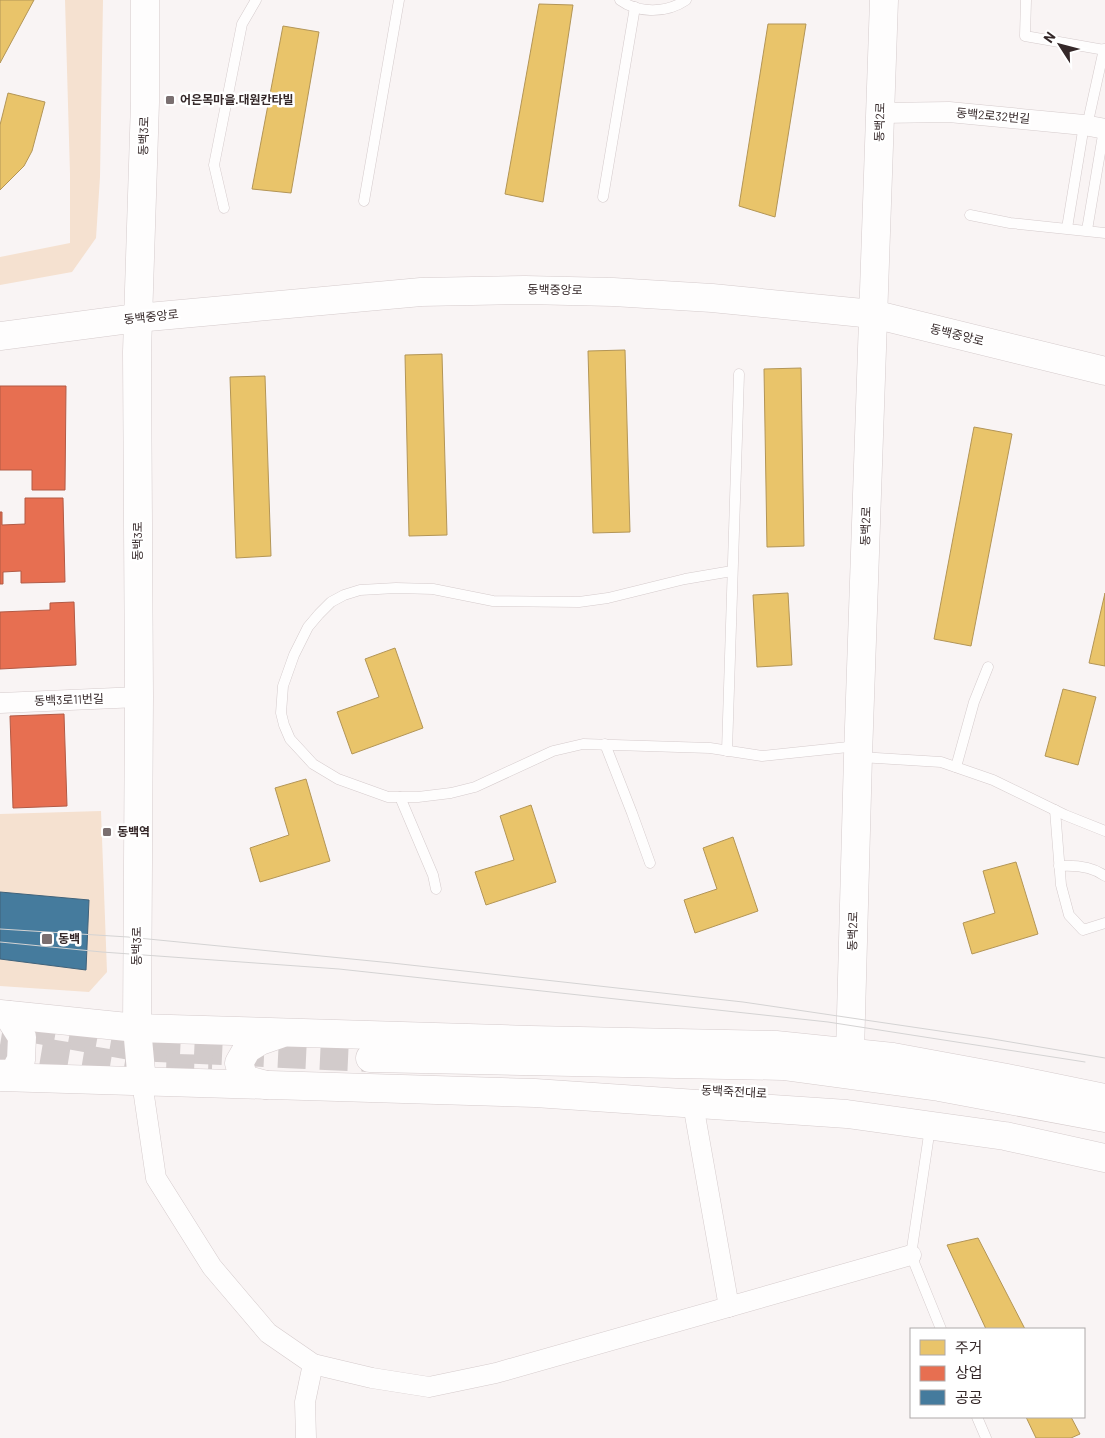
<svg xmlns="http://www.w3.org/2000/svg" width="1105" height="1438" viewBox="0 0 1105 1438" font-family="Barlow,'Noto Sans KR',sans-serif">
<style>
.green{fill:#f5e1d0}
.homes{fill:#e9c46a;stroke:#b39556}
.shops{fill:#e76f51;stroke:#b25a45}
.public{fill:#457b9d;stroke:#40627a}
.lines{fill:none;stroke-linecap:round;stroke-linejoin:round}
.secondary-tunnel{stroke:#d2cbcb;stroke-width:28;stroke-dasharray:28 14;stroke-linecap:butt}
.lane-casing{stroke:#d5cbcc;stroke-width:11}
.street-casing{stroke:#d5cbcc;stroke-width:21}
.secondary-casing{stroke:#d5cbcc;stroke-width:29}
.lane{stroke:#fefdfd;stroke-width:10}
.street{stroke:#fefdfd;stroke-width:20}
.secondary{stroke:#fefdfd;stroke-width:28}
.tram{stroke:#d4d3d3;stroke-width:1}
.poi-dot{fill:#7a6f70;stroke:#fff;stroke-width:2}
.labels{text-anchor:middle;stroke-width:5;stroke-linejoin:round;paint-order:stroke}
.poi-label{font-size:12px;font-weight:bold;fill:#352829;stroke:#fff;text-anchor:start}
.street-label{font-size:12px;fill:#352829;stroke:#fff}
</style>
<rect width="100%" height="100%" fill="#f9f4f4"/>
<g class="green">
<polygon points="65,0 103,0 100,177 96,238 72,272 0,285 0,257 70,243 70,174"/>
<polygon points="101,811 107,972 89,992 0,986 0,814"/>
</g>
<g class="homes">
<polygon points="0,0 34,0 0,63"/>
<polygon points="539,4 573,5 543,202 505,194"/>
<polygon points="768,24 806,24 775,217 739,206"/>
<polygon points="283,26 319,32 291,193 252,189"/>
<polygon points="8,93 45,102 32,151 24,166 0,190 0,125"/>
<polygon points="625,350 630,532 593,533 588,351"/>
<polygon points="442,354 447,535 409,536 405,355"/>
<polygon points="801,368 804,546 767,547 764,369"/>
<polygon points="265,376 271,556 236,558 230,377"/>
<polygon points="974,427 1012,434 971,646 934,639"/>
<polygon points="788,593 792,665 757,667 753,595"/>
<polygon points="1105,593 1105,666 1089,663"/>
<polygon points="395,648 423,728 352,754 337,712 379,697 365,659"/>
<polygon points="1063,689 1096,697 1078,765 1045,756"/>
<polygon points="306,779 330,861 260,882 250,848 289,835 275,788"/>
<polygon points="531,805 556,882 486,905 475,872 514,860 500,816"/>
<polygon points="733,837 758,911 695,933 684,900 717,889 703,848"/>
<polygon points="1016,862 1038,934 972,954 963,923 995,913 983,871"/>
<polygon points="978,1238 1025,1329 986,1329 947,1245"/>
<polygon points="1026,1417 1071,1417 1080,1434 1071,1438 1036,1438"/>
</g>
<g class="shops">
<polygon points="0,386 66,386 65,490 32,490 32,470 0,470"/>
<polygon points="25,498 63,498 65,582 21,583 21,571 3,572 3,584 0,584 0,512 2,512 2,525 25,524"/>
<polygon points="74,602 76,665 0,669 0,612 50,610 50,603"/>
<polygon points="64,714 67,806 13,808 10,716"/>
</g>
<polygon class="public" points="0,892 89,900 86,970 0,959"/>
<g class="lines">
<g class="secondary-tunnel">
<polyline points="28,1028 136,1047 370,1058"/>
<polyline points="0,1045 133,1067 212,1069"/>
</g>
<g class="lane-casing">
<g id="lane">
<path d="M620 0C639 14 667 13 686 0"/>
<polyline points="1026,0 1025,36 1105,50"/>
<polyline points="1087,126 1104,49"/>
<polyline points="603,197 635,7"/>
<polyline points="364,201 399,0"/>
<polyline points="224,208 214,165 242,24 256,0"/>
<polyline points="970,215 1010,223 1105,233"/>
<polyline points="1067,228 1084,125"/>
<polyline points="1087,230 1104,129"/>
<polyline points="732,571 685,579 608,598 579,602 493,601 433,589 396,588 360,590 344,595 331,602 319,614 308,627 294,655 283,686 281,713 284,725 290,739 313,764 338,779 388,797 418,797 451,793 475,787 553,751 583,744 710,748 762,756 858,746"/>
<polyline points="605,744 632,813 650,863"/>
<polyline points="727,751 739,374"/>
<polyline points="860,757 941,762 993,780 1065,815 1105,831"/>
<polyline points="956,767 974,702 988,667"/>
<polyline points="400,797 433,875 436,889"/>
<polyline points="1055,810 1061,885 1069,915 1083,930 1105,923"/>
<path d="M1059 866C1075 865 1092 866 1105 876"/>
<polyline points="930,1128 911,1255 941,1329"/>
<polyline points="977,1417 986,1438"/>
</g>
</g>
<g class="street-casing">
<g id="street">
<polyline points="881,113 949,112 1084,125 1105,129"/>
<polyline points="0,703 139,697"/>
<polyline points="142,1082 156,1178 212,1267 268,1333 313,1364 372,1378 429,1387 496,1373 911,1255"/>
<polyline points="693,1104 729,1307"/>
<polyline points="306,1438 305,1402 313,1364"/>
</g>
</g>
<g class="secondary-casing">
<g id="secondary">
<polyline points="0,336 137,318 421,292 525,290 613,292 712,298 873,314 1105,371"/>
<polyline points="0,1014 137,1028 531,1040 776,1045 893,1057 1007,1078 1105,1098"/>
<polyline points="850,1053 858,756 884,0"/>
<polyline points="370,1058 783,1066 939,1087 1105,1118"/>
<polyline points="0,1074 14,1073 21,1060 22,1037 8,1015"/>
<polyline points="0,1077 535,1093 847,1114 1005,1136 1105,1158"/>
<polyline points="142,1082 137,1028 139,697 137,352 145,102 145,0"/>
<polyline points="266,1085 244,1079 239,1063 247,1049 260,1041 280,1034"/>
</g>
</g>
<use href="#lane" class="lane"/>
<use href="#street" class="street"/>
<use href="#secondary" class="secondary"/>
<g class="tram">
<polyline points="0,929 128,937 392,963 743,1002 987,1038 1105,1058"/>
<polyline points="0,942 102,952 339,969 828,1022 1085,1062"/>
</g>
</g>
<g class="poi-dot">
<rect x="165" y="95" width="10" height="10" rx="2.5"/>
<rect x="102" y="827" width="10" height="10" rx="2.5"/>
<rect x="41" y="933" width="12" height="12" rx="2.5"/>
</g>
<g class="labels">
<g class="poi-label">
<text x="180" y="104">어은목마을.대원칸타빌</text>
<text x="117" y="836">동백역</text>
<text x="58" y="943">동백</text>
</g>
<g class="street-label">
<text transform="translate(993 116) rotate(5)" y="4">동백2로32번길</text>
<text transform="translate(880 122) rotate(-88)" y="4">동백2로</text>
<text transform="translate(144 136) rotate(-88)" y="4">동백3로</text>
<text transform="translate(555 290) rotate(1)" y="4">동백중앙로</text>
<text transform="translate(151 317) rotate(-6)" y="4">동백중앙로</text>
<text transform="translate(957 335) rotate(14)" y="4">동백중앙로</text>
<text transform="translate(866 526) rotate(-88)" y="4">동백2로</text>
<text transform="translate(138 541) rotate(-90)" y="4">동백3로</text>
<text transform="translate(69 700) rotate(-2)" y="4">동백3로11번길</text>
<text transform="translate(853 931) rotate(-88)" y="4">동백2로</text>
<text transform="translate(137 946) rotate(-90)" y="4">동백3로</text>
<text transform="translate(734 1092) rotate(3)" y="4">동백죽전대로</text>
</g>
</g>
<rect x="910" y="1328" width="175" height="90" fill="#ffffff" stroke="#aea9a9"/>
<rect x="920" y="1340" width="25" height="15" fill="#e9c46a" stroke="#aea9a9"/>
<text x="955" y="1353" font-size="15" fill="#352829">주거</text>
<rect x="920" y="1366" width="25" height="15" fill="#e76f51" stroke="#aea9a9"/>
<text x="955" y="1378" font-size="15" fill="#352829">상업</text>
<rect x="920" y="1390" width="25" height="15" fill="#457b9d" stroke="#aea9a9"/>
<text x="955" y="1403" font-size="15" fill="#352829">공공</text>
<g transform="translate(1060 45) rotate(306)" stroke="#ffffff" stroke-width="4" paint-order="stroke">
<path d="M0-4L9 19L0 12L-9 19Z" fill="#352829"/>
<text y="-8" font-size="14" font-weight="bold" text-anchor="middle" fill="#352829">N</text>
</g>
</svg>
